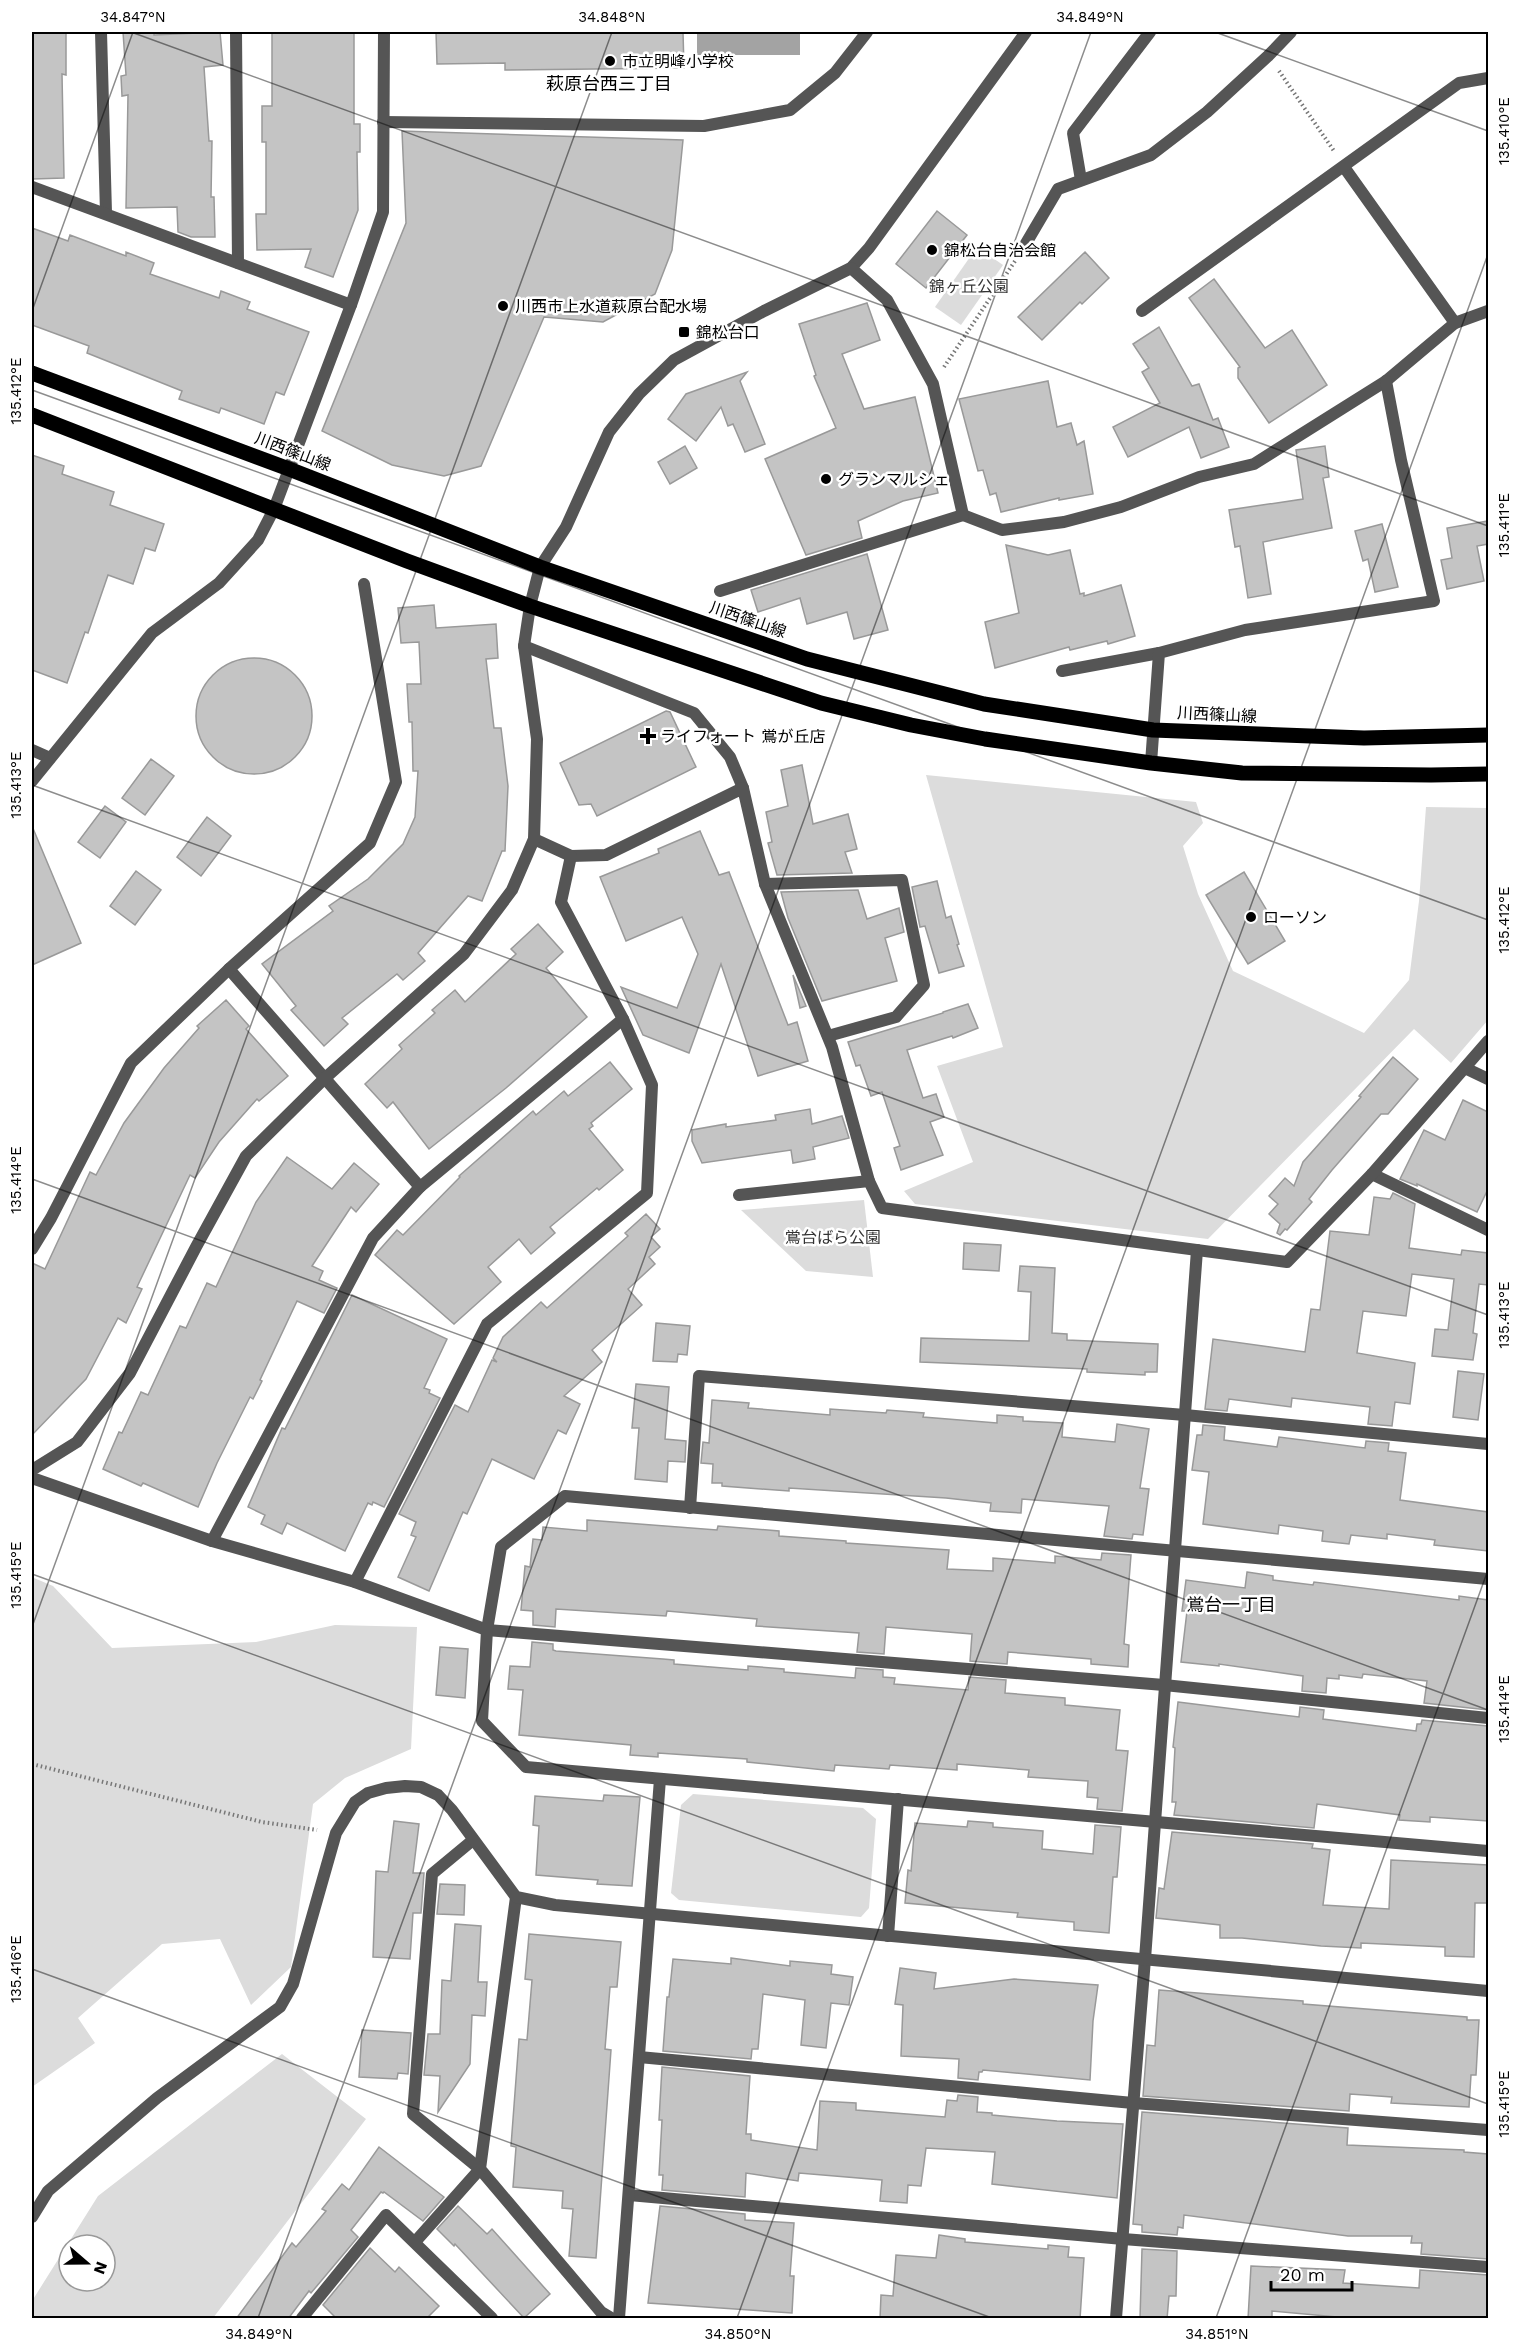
<svg xmlns="http://www.w3.org/2000/svg" width="1520" height="2350" viewBox="0 0 1520 2350" font-family="'Work Sans','Noto Sans JP',sans-serif">
<style>
.green{fill:#dcdcdc;fill-rule:evenodd}
.water{fill:#a3a3a3}
.building{fill:#c4c4c4;stroke:#999;stroke-width:1.5}
.lines{fill:none;stroke-linecap:round;stroke-linejoin:round}
.path{stroke:#777;stroke-width:4;stroke-dasharray:1.5 3;stroke-linecap:butt}
.minor{stroke:#555;stroke-width:12}
.tertiary{stroke:#555;stroke-width:12}
.primary{stroke:#000;stroke-width:15}
.ticks{fill:none;stroke:#000;stroke-width:1.5;stroke-opacity:0.45}
.poi-dot{fill:#000;stroke:#fff;stroke-width:2}
.labels{text-anchor:middle;stroke-width:5;stroke-linejoin:round;paint-order:stroke}
.poi-label{font-size:16px;fill:#000;stroke:#fff;text-anchor:start}
.park-label{font-size:16px;fill:#333;stroke:#fff}
.street-label{font-size:16px;fill:#000;stroke:#fff}
.neighbourhood-label{font-size:18px;fill:#000;stroke:#fff}
.neatline{fill:none;stroke:#000;stroke-width:2}
.ticks-label{font-size:15px;text-anchor:middle;fill:#000}
</style>
<rect width="100%" height="100%" fill="#fff"/>
<g class="green">
<polygon points="977,247 1003,265 961,325 935,307"/>
<polygon points="926,775 1196,802 1203,823 1183,846 1198,894 1233,971 1364,1033 1409,980 1419,901 1426,807 1488,808 1488,1020 1451,1063 1414,1029 1208,1239 915,1204 904,1191 973,1162 937,1066 1003,1047"/>
<polygon points="864,1200 873,1277 806,1271 741,1210"/>
<polygon points="34,1578 53,1586 112,1648 256,1642 335,1625 417,1627 411,1749 345,1778 313,1804 291,1967 251,2005 220,1939 162,1944 78,2018 95,2043 32,2087 32,1579"/>
<polygon points="693,1794 863,1808 876,1819 869,1908 861,1917 679,1900 671,1893 681,1805"/>
<path d="M282 2054 366 2119 213 2318H32V2301L98 2196ZM69 2245H105V2281H69Z"/>
</g>
<rect class="water" x="697" y="32" width="103" height="23"/>
<g class="building">
<polygon points="33,32 66,32 66,75 62,74 64,178 33,179"/>
<polygon points="123,32 154,32 154,35 220,32 223,65 204,67 209,141 212,141 211,197 214,197 215,237 191,237 178,232 177,207 126,208 128,95 122,96 121,76 126,75"/>
<polygon points="272,32 354,32 354,124 360,124 360,152 357,152 358,210 333,277 305,267 311,249 257,250 256,214 266,214 266,142 262,142 262,106 272,106"/>
<polygon points="436,32 683,32 684,68 505,70 505,63 437,64"/>
<polygon points="402,131 683,140 672,250 655,294 603,322 544,317 481,466 444,476 392,465 322,431 406,223"/>
<polygon points="937,211 967,235 926,288 896,264"/>
<polygon points="32,228 68,241 70,235 126,256 126,252 154,263 150,274 219,298 221,291 250,302 247,309 309,332 284,395 276,392 264,424 221,408 219,413 179,399 182,391 87,353 89,346 32,325"/>
<polygon points="1085,252 1109,278 1082,304 1080,302 1042,340 1018,317"/>
<polygon points="1214,279 1265,348 1292,330 1327,385 1269,423 1238,378 1238,368 1240,367 1189,298"/>
<polygon points="867,303 880,340 842,354 864,409 915,397 938,493 903,501 858,521 862,538 806,555 765,459 836,428 814,376 816,375 799,324"/>
<polygon points="1159,327 1192,386 1199,384 1213,420 1218,418 1229,447 1201,458 1189,427 1128,457 1113,427 1160,403 1142,372 1149,368 1133,344"/>
<polygon points="747,372 740,381 765,444 745,452 733,424 728,426 721,407 696,441 668,419 686,394"/>
<polygon points="1048,381 1057,427 1071,423 1077,445 1084,441 1093,494 1059,500 1059,498 1001,512 996,493 990,495 983,470 978,471 959,399"/>
<polygon points="685,446 697,468 670,484 658,462"/>
<polygon points="1325,446 1329,477 1323,478 1332,528 1263,542 1271,594 1248,598 1240,546 1235,547 1229,510 1303,499 1296,450"/>
<polygon points="32,455 64,466 62,474 114,492 110,505 164,524 155,551 145,548 133,584 108,575 88,633 85,632 67,683 32,670"/>
<polygon points="1488,521 1488,544 1477,546 1484,581 1447,589 1441,560 1452,558 1447,528"/>
<polygon points="1382,524 1398,587 1375,592 1368,559 1363,561 1355,531"/>
<polygon points="1006,545 1048,555 1070,550 1080,594 1084,593 1084,596 1121,585 1135,636 1108,644 1107,641 1070,650 1069,647 995,668 985,622 1019,613"/>
<polygon points="867,554 888,630 854,639 847,612 807,624 800,598 758,612 751,590"/>
<polygon points="434,605 436,628 496,624 498,658 486,659 494,728 501,728 508,786 505,851 502,851 482,901 468,896 418,953 425,961 403,980 397,974 342,1018 348,1024 324,1046 291,1010 296,1006 262,964 333,911 329,906 368,879 403,844 415,817 418,771 413,771 412,722 409,722 407,684 421,684 419,642 401,643 398,608"/>
<circle cx="254" cy="716" r="58"/>
<polygon points="666,711 670,712 696,767 597,816 591,804 579,805 560,763"/>
<polygon points="151,759 174,776 145,815 122,798"/>
<polygon points="802,765 813,824 848,814 857,849 845,852 852,873 777,875 768,843 772,842 766,812 788,806 781,770"/>
<polygon points="105,806 126,822 100,858 78,842"/>
<polygon points="207,817 231,836 201,876 177,857"/>
<polygon points="32,826 81,943 32,965"/>
<polygon points="700,831 719,875 729,872 788,1025 797,1022 808,1061 758,1076 721,964 689,1053 643,1035 621,987 677,1008 698,954 682,917 626,941 600,877 659,853 658,849"/>
<polygon points="136,871 161,890 135,925 110,906"/>
<polygon points="1244,872 1285,941 1248,964 1206,895"/>
<polygon points="937,881 946,918 951,916 959,944 957,945 964,966 939,973 925,926 920,927 912,887"/>
<polygon points="858,890 867,919 899,908 904,932 885,938 897,981 822,1001 788,918 781,892"/>
<polygon points="538,924 563,952 546,968 587,1017 506,1088 429,1149 393,1102 387,1108 365,1084 402,1049 399,1045 435,1013 432,1010 455,990 465,1002 516,954 511,949"/>
<polygon points="793,975 806,1006 800,1008"/>
<polygon points="226,1000 249,1026 246,1029 288,1076 259,1101 257,1099 219,1142 195,1178 190,1175 137,1287 142,1289 126,1323 118,1318 86,1379 32,1435 32,1263 45,1269 90,1172 96,1175 124,1123 164,1068 199,1028 197,1026"/>
<polygon points="968,1004 978,1028 953,1038 952,1036 907,1050 923,1098 936,1094 944,1117 930,1122 943,1155 901,1170 894,1148 900,1146 882,1092 871,1096 860,1065 856,1066 848,1042 943,1013 943,1012"/>
<polygon points="1393,1057 1418,1079 1388,1114 1381,1114 1332,1170 1309,1199 1312,1202 1287,1230 1285,1229 1280,1235 1277,1233 1280,1224 1269,1214 1278,1204 1269,1196 1285,1178 1294,1186 1303,1162 1361,1097 1359,1096"/>
<polygon points="610,1062 632,1089 591,1123 593,1126 589,1129 623,1170 599,1190 597,1188 550,1227 555,1233 531,1254 519,1239 488,1267 501,1282 454,1324 375,1255 397,1230 403,1235 460,1177 459,1176 533,1111 536,1115 564,1091 568,1096"/>
<polygon points="1463,1100 1488,1112 1488,1189 1477,1212 1417,1184 1417,1186 1400,1179 1424,1130 1445,1140"/>
<polygon points="810,1109 812,1124 842,1116 849,1138 813,1147 815,1159 793,1163 791,1150 702,1163 692,1141 692,1130 726,1124 726,1127 776,1120 775,1115"/>
<polygon points="287,1157 332,1189 354,1163 379,1184 356,1212 351,1207 312,1266 323,1271 319,1280 337,1288 324,1313 297,1301 260,1380 262,1381 253,1399 250,1397 217,1463 198,1507 143,1483 141,1486 103,1469 119,1432 122,1433 141,1392 148,1395 180,1326 186,1328 207,1283 216,1287 256,1202"/>
<polygon points="1393,1193 1415,1204 1409,1248 1461,1255 1462,1250 1488,1253 1488,1285 1479,1284 1473,1333 1477,1334 1473,1360 1432,1356 1435,1329 1448,1330 1454,1279 1412,1274 1406,1316 1363,1311 1357,1353 1415,1363 1410,1404 1395,1402 1392,1426 1368,1424 1370,1407 1292,1398 1291,1407 1229,1399 1227,1411 1205,1409 1213,1339 1305,1352 1311,1309 1320,1310 1330,1231 1369,1235 1374,1197 1390,1199"/>
<polygon points="646,1214 660,1229 651,1237 660,1247 649,1257 655,1264 628,1289 642,1305 592,1350 602,1362 564,1396 580,1404 566,1434 558,1430 534,1479 492,1459 467,1514 463,1512 429,1591 398,1577 416,1537 411,1535 416,1522 399,1514 455,1405 468,1412 492,1360 497,1362 493,1358 503,1337 541,1302 547,1308 628,1236 625,1233"/>
<polygon points="964,1243 1001,1245 999,1271 963,1269"/>
<polygon points="1020,1266 1055,1268 1052,1333 1067,1334 1067,1340 1158,1344 1157,1372 1145,1372 1145,1375 1087,1372 1087,1369 920,1362 921,1338 1029,1341 1031,1292 1018,1291"/>
<polygon points="352,1295 447,1339 424,1388 430,1390 429,1393 440,1398 384,1507 373,1502 372,1505 368,1503 345,1551 287,1523 282,1534 261,1524 265,1515 248,1507 282,1428 285,1429"/>
<polygon points="656,1323 690,1326 687,1355 678,1354 677,1362 653,1361"/>
<polygon points="1458,1371 1484,1374 1478,1420 1453,1417"/>
<polygon points="636,1384 669,1387 665,1439 686,1441 685,1462 668,1461 667,1482 635,1479 639,1428 632,1428"/>
<polygon points="712,1400 749,1403 748,1408 830,1415 830,1409 886,1413 887,1410 924,1413 923,1417 997,1423 997,1415 1023,1417 1023,1421 1063,1423 1062,1437 1115,1442 1117,1424 1149,1429 1140,1488 1149,1489 1143,1535 1133,1534 1132,1539 1104,1536 1109,1506 1022,1499 1021,1513 990,1511 991,1503 946,1498 789,1488 789,1491 722,1486 722,1483 712,1483 713,1464 701,1463 703,1442 709,1443"/>
<polygon points="1203,1425 1225,1427 1224,1440 1277,1447 1279,1437 1365,1448 1366,1441 1389,1443 1388,1451 1406,1453 1400,1500 1488,1512 1488,1551 1434,1545 1435,1540 1387,1534 1387,1539 1351,1535 1349,1544 1322,1541 1323,1531 1279,1525 1278,1534 1203,1524 1209,1472 1192,1470 1197,1435 1202,1435"/>
<polygon points="587,1520 717,1530 718,1526 779,1531 779,1536 846,1541 846,1543 949,1550 947,1569 993,1571 993,1558 1055,1563 1055,1556 1101,1560 1102,1553 1131,1555 1124,1644 1129,1645 1128,1667 1091,1664 1091,1659 1008,1652 1007,1664 970,1661 972,1634 886,1627 884,1654 857,1652 859,1633 756,1626 757,1619 667,1611 666,1616 556,1609 555,1627 533,1625 533,1611 521,1610 525,1566 530,1567 533,1539 542,1540 543,1527 587,1531"/>
<polygon points="1247,1572 1273,1576 1273,1580 1313,1585 1314,1582 1459,1600 1459,1596 1488,1600 1488,1710 1424,1703 1427,1681 1363,1674 1362,1678 1339,1675 1339,1679 1327,1678 1326,1693 1302,1691 1303,1676 1219,1664 1219,1666 1181,1662 1187,1611 1182,1611 1186,1580 1245,1588"/>
<polygon points="532,1642 553,1644 553,1650 556,1651 663,1659 674,1660 674,1664 748,1670 748,1666 784,1669 784,1672 855,1678 856,1668 883,1670 883,1677 895,1678 894,1684 968,1690 969,1677 1006,1680 1005,1693 1065,1698 1065,1705 1120,1710 1116,1750 1128,1751 1122,1811 1097,1809 1098,1798 1087,1797 1088,1781 1028,1777 1029,1770 957,1764 957,1770 890,1765 889,1769 835,1765 834,1771 747,1762 747,1759 658,1753 658,1757 630,1755 631,1745 519,1735 523,1690 508,1689 510,1666 530,1667"/>
<polygon points="440,1647 468,1649 465,1698 436,1695"/>
<polygon points="1178,1702 1299,1717 1300,1707 1324,1710 1323,1719 1416,1731 1417,1724 1421,1724 1422,1720 1488,1726 1488,1821 1430,1817 1430,1822 1399,1820 1400,1815 1317,1804 1314,1828 1174,1815 1176,1802 1172,1802 1175,1748 1173,1747"/>
<polygon points="604,1795 640,1797 632,1886 597,1884 598,1880 536,1875 539,1826 533,1825 535,1796 603,1801"/>
<polygon points="394,1821 419,1824 413,1873 424,1873 421,1913 413,1913 410,1959 373,1957 376,1871 388,1872"/>
<polygon points="968,1821 993,1823 993,1827 1043,1831 1042,1849 1093,1854 1095,1825 1121,1827 1117,1877 1113,1877 1109,1933 1074,1930 1074,1922 1017,1917 1018,1913 905,1903 908,1870 911,1871 915,1823 967,1827"/>
<polygon points="1172,1832 1313,1844 1312,1848 1330,1850 1323,1905 1389,1909 1391,1860 1488,1865 1487,1903 1475,1903 1474,1957 1445,1956 1445,1947 1361,1943 1361,1948 1321,1946 1242,1938 1220,1938 1220,1925 1156,1918 1159,1888 1164,1889"/>
<polygon points="440,1884 465,1885 464,1915 437,1914"/>
<polygon points="455,1924 481,1926 478,1982 487,1982 485,2016 472,2015 470,2064 438,2112 440,2076 424,2075 428,2034 440,2034 442,1980 451,1981"/>
<polygon points="529,1934 621,1942 617,1987 610,1987 605,2049 611,2050 596,2258 569,2256 573,2209 562,2208 563,2191 513,2187 516,2147 511,2146 519,2039 527,2040 532,1980 525,1979"/>
<polygon points="731,1958 790,1966 790,1961 832,1965 831,1974 853,1977 849,2005 831,2003 826,2048 801,2045 805,2000 763,1994 758,2049 752,2049 751,2059 663,2051 667,1997 669,1997 673,1959 731,1964"/>
<polygon points="900,1968 936,1973 934,1989 1014,1979 1098,1985 1093,2021 1090,2080 983,2070 982,2072 979,2072 978,2080 958,2078 959,2059 901,2056 903,2005 895,2004"/>
<polygon points="1159,1990 1303,2001 1303,2004 1467,2017 1467,2020 1479,2020 1476,2075 1471,2075 1469,2107 1391,2103 1392,2097 1350,2094 1349,2111 1143,2096 1147,2045 1155,2046"/>
<polygon points="362,2030 411,2033 408,2074 398,2073 397,2079 359,2077"/>
<polygon points="662,2067 750,2076 746,2134 751,2134 751,2140 817,2150 820,2101 856,2103 856,2110 945,2117 947,2100 957,2101 958,2095 978,2097 977,2112 992,2113 992,2115 1057,2121 1123,2124 1117,2198 992,2184 995,2152 926,2148 921,2186 908,2185 907,2203 880,2201 882,2180 799,2173 798,2181 746,2173 745,2197 662,2190 663,2175 659,2175 662,2120 659,2120"/>
<polygon points="1142,2112 1348,2128 1347,2145 1464,2150 1464,2152 1488,2154 1488,2259 1421,2254 1422,2243 1411,2243 1412,2236 1348,2236 1184,2215 1183,2228 1178,2227 1177,2235 1142,2232 1142,2225 1133,2224"/>
<polygon points="379,2147 444,2197 423,2221 384,2192 383,2193 381,2192 351,2230 358,2237 311,2293 309,2291 288,2319 236,2319 292,2243 296,2247 326,2211 322,2209 342,2184 349,2190"/>
<polygon points="458,2206 487,2234 492,2229 550,2294 524,2318 455,2244 454,2246 437,2229"/>
<polygon points="660,2206 745,2214 745,2220 794,2223 790,2276 794,2276 792,2313 648,2303"/>
<polygon points="939,2235 965,2239 965,2242 1048,2249 1048,2245 1069,2247 1068,2257 1084,2258 1080,2319 880,2319 881,2295 893,2296 896,2255 936,2258"/>
<polygon points="370,2248 395,2272 399,2267 439,2306 426,2319 337,2319 323,2305"/>
<polygon points="1142,2249 1177,2251 1176,2296 1169,2296 1167,2319 1140,2319"/>
<polygon points="1251,2266 1345,2270 1343,2283 1419,2288 1420,2270 1488,2275 1488,2319 1359,2319 1272,2311 1272,2319 1248,2319"/>
</g>
<g class="lines">
<g class="path">
<polyline points="1279,71 1334,151"/>
<polyline points="944,367 1015,261"/>
<polyline points="32,1764 262,1822 317,1830"/>
</g>
<g class="minor">
<polyline points="101,32 106,213"/>
<polyline points="236,32 238,263"/>
<polyline points="383,122 704,126 790,110 835,73 867,32"/>
<polyline points="1344,167 1455,323"/>
<polyline points="1081,180 1073,133 1150,32"/>
<polyline points="32,187 351,305"/>
<polyline points="1025,245 1058,189 1151,155 1207,112 1268,56 1291,32"/>
<polyline points="1142,311 1459,83 1488,78"/>
<polyline points="963,515 1002,530 1064,522 1121,507 1199,477 1254,464 1386,381 1455,323 1488,311"/>
<polyline points="540,567 566,527 609,432 639,394 674,360 764,311 851,268 869,248 1026,32"/>
<polyline points="720,591 963,515 933,384 887,300 851,268"/>
<polyline points="524,646 694,713 730,757 743,788"/>
<polyline points="1062,671 1159,653"/>
<polyline points="32,750 50,758"/>
<polyline points="1151,763 1159,653 1245,630 1434,601 1401,460 1386,381"/>
<polyline points="571,856 606,855 743,788 765,884 832,1047 869,1181"/>
<polyline points="765,884 902,880 924,985 896,1017 828,1036"/>
<polyline points="229,969 420,1187"/>
<polyline points="1465,1068 1488,1079"/>
<polyline points="1372,1174 1488,1230"/>
<polyline points="739,1195 869,1181 882,1208 1287,1262 1372,1174 1488,1041"/>
<polyline points="32,1249 51,1218 131,1063 229,969 370,843 396,782 364,584"/>
<polyline points="32,1478 212,1541 355,1582 487,1630 1164,1685 1488,1718"/>
<polyline points="690,1508 699,1376 1185,1415 1488,1444"/>
<polyline points="212,1541 373,1238 420,1187 623,1019"/>
<polyline points="1488,1579 565,1496 501,1547 487,1630 482,1721 526,1767 1488,1851"/>
<polyline points="355,1582 487,1324 647,1193 652,1085 623,1019 561,902 571,856 534,839"/>
<polyline points="516,1897 480,2169 601,2312 611,2318"/>
<polyline points="888,1936 898,1799"/>
<polyline points="639,2057 1133,2103 1488,2130"/>
<polyline points="629,2195 1123,2239 1488,2267"/>
<polyline points="415,2242 480,2169 413,2114 432,1874 473,1840"/>
<polyline points="302,2318 386,2215 492,2318"/>
<polyline points="619,2318 660,1779"/>
<polyline points="1116,2318 1145,1959 1197,1250"/>
</g>
<g class="tertiary">
<polyline points="32,781 152,633 219,583 258,540 274,509 351,305 383,212 384,32"/>
<polyline points="32,1470 77,1442 130,1373 196,1247 246,1156 324,1079 464,954 512,890 534,839 537,739 524,646 530,606 540,567"/>
<polyline points="32,2217 48,2191 157,2098 280,2007 293,1984 336,1833 355,1802 368,1793 386,1788 405,1786 421,1787 438,1795 452,1810 516,1897 555,1905 1488,1991"/>
</g>
<g class="primary">
<polyline points="32,373 289,469 540,567 807,659 984,704 1153,730 1364,738 1488,735"/>
<polyline points="32,415 407,561 530,606 821,703 911,725 985,739 1151,763 1242,773 1431,775 1488,774"/>
</g>
</g>
<path class="ticks" d="M131 32 1488 526M1215 32 1488 131M32 311 133 32M32 390 1488 920M32 785 1488 1315M32 1179 1488 1710M32 1574 1488 2104M32 1627 612 32M32 1969 992 2318M258 2318 1091 32M737 2318 1488 254M1216 2318 1488 1570"/>
<g class="poi-dot">
<circle cx="610" cy="61" r="6"/>
<circle cx="932" cy="250" r="6"/>
<circle cx="503" cy="306" r="6"/>
<rect x="678" y="326" width="12" height="12" rx="3"/>
<circle cx="826" cy="479" r="6"/>
<path d="M645 727h6v6h6v6h-6v6h-6v-6h-6v-6h6z"/>
<circle cx="1251" cy="917" r="6"/>
</g>
<g class="labels">
<g class="poi-label">
<text x="622" y="67">市立明峰小学校</text>
<text x="944" y="256">錦松台自治会館</text>
<text x="515" y="312">川西市上水道萩原台配水場</text>
<text x="696" y="338">錦松台口</text>
<text x="838" y="485">グランマルシェ</text>
<text x="660" y="742">ライフォート 鴬が丘店</text>
<text x="1263" y="923">ローソン</text>
</g>
<g class="park-label">
<text x="969" y="292">錦ヶ丘公園</text>
<text x="833" y="1243">鴬台ばら公園</text>
</g>
<g class="street-label">
<text transform="translate(293 451) rotate(21)" y="6">川西篠山線</text>
<text transform="translate(748 619) rotate(19)" y="6">川西篠山線</text>
<text transform="translate(1217 714) rotate(3)" y="6">川西篠山線</text>
</g>
<g class="neighbourhood-label">
<text x="609" y="90">萩原台西三丁目</text>
<text x="1231" y="1611">鴬台一丁目</text>
</g>
</g>
<rect width="1520" height="2350" fill="none" stroke="#ffffff" stroke-width="66"/>
<g transform="translate(87 2263) rotate(110)"><circle r="28" fill="#ffffff" stroke="#999999" stroke-width="1.5"/>
<path d="M0-4.5L10 22L0 15L-10 22Z" fill="#000000"/>
<text y="-9" font-size="16" font-weight="bold" text-anchor="middle" fill="#000000">N</text>
</g>
<path d="M1271 2281v9h81v-9" fill="none" stroke="#000000" stroke-width="3"/>
<text x="1280" y="2281" font-size="18" fill="#000000" stroke="#ffffff" stroke-width="4.5" paint-order="stroke">20 m</text>
<rect x="33" y="33" width="1454" height="2284" class="neatline"/>
<g class="ticks-label">
<text x="133" y="22">34.847°N</text>
<text x="612" y="22">34.848°N</text>
<text x="1090" y="22">34.849°N</text>
<text transform="translate(1504 131) rotate(-90)" y="5">135.410°E</text>
<text transform="translate(16 391) rotate(-90)" y="5">135.412°E</text>
<text transform="translate(1504 525) rotate(-90)" y="5">135.411°E</text>
<text transform="translate(16 785) rotate(-90)" y="5">135.413°E</text>
<text transform="translate(1504 920) rotate(-90)" y="5">135.412°E</text>
<text transform="translate(16 1180) rotate(-90)" y="5">135.414°E</text>
<text transform="translate(1504 1315) rotate(-90)" y="5">135.413°E</text>
<text transform="translate(16 1575) rotate(-90)" y="5">135.415°E</text>
<text transform="translate(1504 1709) rotate(-90)" y="5">135.414°E</text>
<text transform="translate(16 1969) rotate(-90)" y="5">135.416°E</text>
<text transform="translate(1504 2104) rotate(-90)" y="5">135.415°E</text>
<text x="259" y="2339">34.849°N</text>
<text x="738" y="2339">34.850°N</text>
<text x="1217" y="2339">34.851°N</text>
</g>
</svg>
